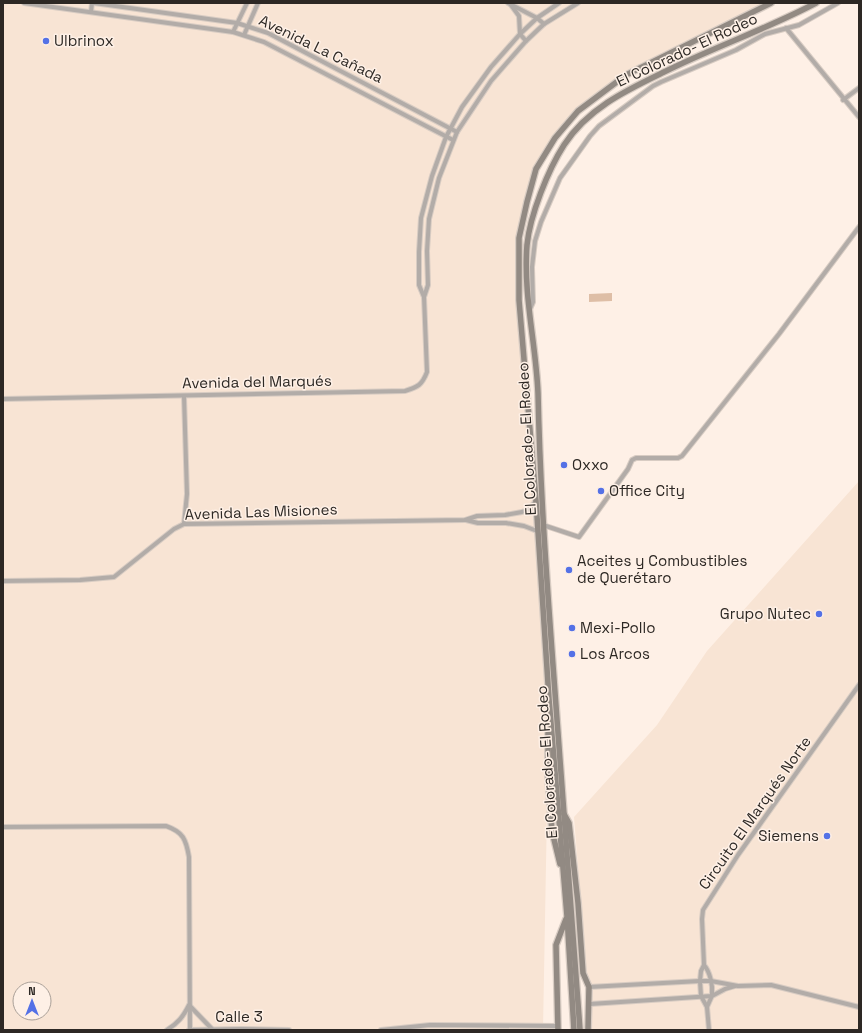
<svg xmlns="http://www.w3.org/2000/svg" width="862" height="1033" viewBox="0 0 862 1033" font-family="'Space Grotesk',sans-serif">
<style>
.built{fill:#f8e4d4;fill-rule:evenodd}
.green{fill:#debea6}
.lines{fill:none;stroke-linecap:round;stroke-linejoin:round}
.street-casing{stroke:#d8ccc3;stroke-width:6}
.secondary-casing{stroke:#d8ccc3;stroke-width:8}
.street{stroke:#b2aca8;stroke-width:4}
.secondary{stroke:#928a83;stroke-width:5.5}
.poi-dot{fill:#5471e6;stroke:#fef0e6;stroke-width:1.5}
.labels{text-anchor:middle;stroke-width:3;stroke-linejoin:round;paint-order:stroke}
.poi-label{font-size:15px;fill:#2d2824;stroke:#fef0e6;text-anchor:start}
.street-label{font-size:15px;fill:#2d2824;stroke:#fef0e6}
</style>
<rect width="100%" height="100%" fill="#fef0e6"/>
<g class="built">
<path d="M3 3H774L604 91 578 111 555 138 536 169 519 238V300L549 699 543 1030H3ZM20 989H44V1013H20Z"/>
<polygon points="859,481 859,1030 591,1030 574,817 657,725 707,651"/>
</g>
<polygon class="green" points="612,293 612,301 589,302 589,294"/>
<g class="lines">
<g class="street-casing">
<g id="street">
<polyline points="24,3 233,32 264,42 453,140"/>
<polyline points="94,3 237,23 268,33 457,132"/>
<polyline points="508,3 537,18 544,24"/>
<polyline points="511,5 519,16 520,34 526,41"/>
<polyline points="91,12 92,3"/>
<polyline points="786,28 859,117"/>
<polyline points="233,32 247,3"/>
<polyline points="244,35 258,3"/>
<polyline points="843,100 859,88"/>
<polyline points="424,297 428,285 427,251 429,219 439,178 457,132 491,81 526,41 544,24 578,3"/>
<polyline points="530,309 533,302 532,267 535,241 541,222 560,178 590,136 599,126 653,86 661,82 736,50 765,34 799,25 838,3"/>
<path d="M3 399 405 391C418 387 422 385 427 372L424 297 419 285V252L421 218 432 176 446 137 462 107 491 67 520 34 537 18 559 3"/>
<polyline points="466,520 478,523 506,523 524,526 537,531"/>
<polyline points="184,524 187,494 184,396"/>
<polyline points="543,525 579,537 628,469 632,460 636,458 678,458 682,456 779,334 859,227"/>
<polyline points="3,581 80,580 114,577 174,529 184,524 465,520 477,516 505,515 522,512 529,509 536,501"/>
<path d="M3 827 166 826C183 832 186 839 189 857L190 1030"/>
<path d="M704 965C710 972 713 985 712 995 711 999 708 1004 707 1007"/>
<polyline points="589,987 700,981 711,981 738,986 771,985 859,1007"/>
<polyline points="590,1004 712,996 725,989 735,986"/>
<path d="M167 1030C178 1023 183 1017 189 1005L212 1029"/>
<polyline points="189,1030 242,1029 289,1030"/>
<polyline points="381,1030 430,1025 558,1026"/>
<polyline points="709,1030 707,1007 701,996 700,981 701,971 704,965 702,919 703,910 738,855 859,685"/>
</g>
</g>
<g class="secondary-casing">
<g id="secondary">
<polyline points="548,732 548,776 552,831 560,864"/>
<polyline points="564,814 569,823 578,903 583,973 589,987 588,1030"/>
<polyline points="558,1030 556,945 566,919"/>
<polyline points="574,1030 567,916 549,699 536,501 519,300 519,238 527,202 536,169 555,138 578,111 626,75 771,3"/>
<path d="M580 1030C571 913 562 796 554 679 547 584 540 489 538 393 536 344 523 294 527 245 530 215 548 170 564 145 588 108 627 90 664 72 714 47 767 29 816 3"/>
</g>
</g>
<use href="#street" class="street"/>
<use href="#secondary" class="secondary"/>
</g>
<g class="poi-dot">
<circle cx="46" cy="41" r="4"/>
<circle cx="564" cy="465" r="4"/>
<circle cx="601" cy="491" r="4"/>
<circle cx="569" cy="570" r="4"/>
<circle cx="819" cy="614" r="4"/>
<circle cx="572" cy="628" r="4"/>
<circle cx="572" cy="654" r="4"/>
<circle cx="827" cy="836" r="4"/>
</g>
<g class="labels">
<g class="poi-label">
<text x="54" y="46">Ulbrinox</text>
<text x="572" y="470">Oxxo</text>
<text x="609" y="496">Office City</text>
<text x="577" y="566">Aceites y Combustibles<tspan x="577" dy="17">de Querétaro</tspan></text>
<text x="811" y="619" text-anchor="end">Grupo Nutec</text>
<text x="580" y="633">Mexi-Pollo</text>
<text x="580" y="659">Los Arcos</text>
<text x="819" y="841" text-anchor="end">Siemens</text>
</g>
<g class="street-label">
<text transform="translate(321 49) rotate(26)" y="5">Avenida La Cañada</text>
<text transform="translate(687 50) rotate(-25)" y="5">El Colorado- El Rodeo</text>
<text transform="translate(257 382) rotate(-1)" y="5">Avenida del Marqués</text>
<text transform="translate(527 439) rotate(-93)" y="5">El Colorado- El Rodeo</text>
<text transform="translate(261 512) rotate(-2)" y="5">Avenida Las Misiones</text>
<text transform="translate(547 762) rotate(-94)" y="5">El Colorado- El Rodeo</text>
<text transform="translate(755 813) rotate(-55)" y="5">Circuito El Marqués Norte</text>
<text x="239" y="1022">Calle 3</text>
</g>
</g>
<rect width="862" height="1033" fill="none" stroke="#2d2824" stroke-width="8"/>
<g transform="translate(32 1001)"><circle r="19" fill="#fef0e6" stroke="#aaa098"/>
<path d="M0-3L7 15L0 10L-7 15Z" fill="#5471e6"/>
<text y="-6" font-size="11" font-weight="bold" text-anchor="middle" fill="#2d2824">N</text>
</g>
</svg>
